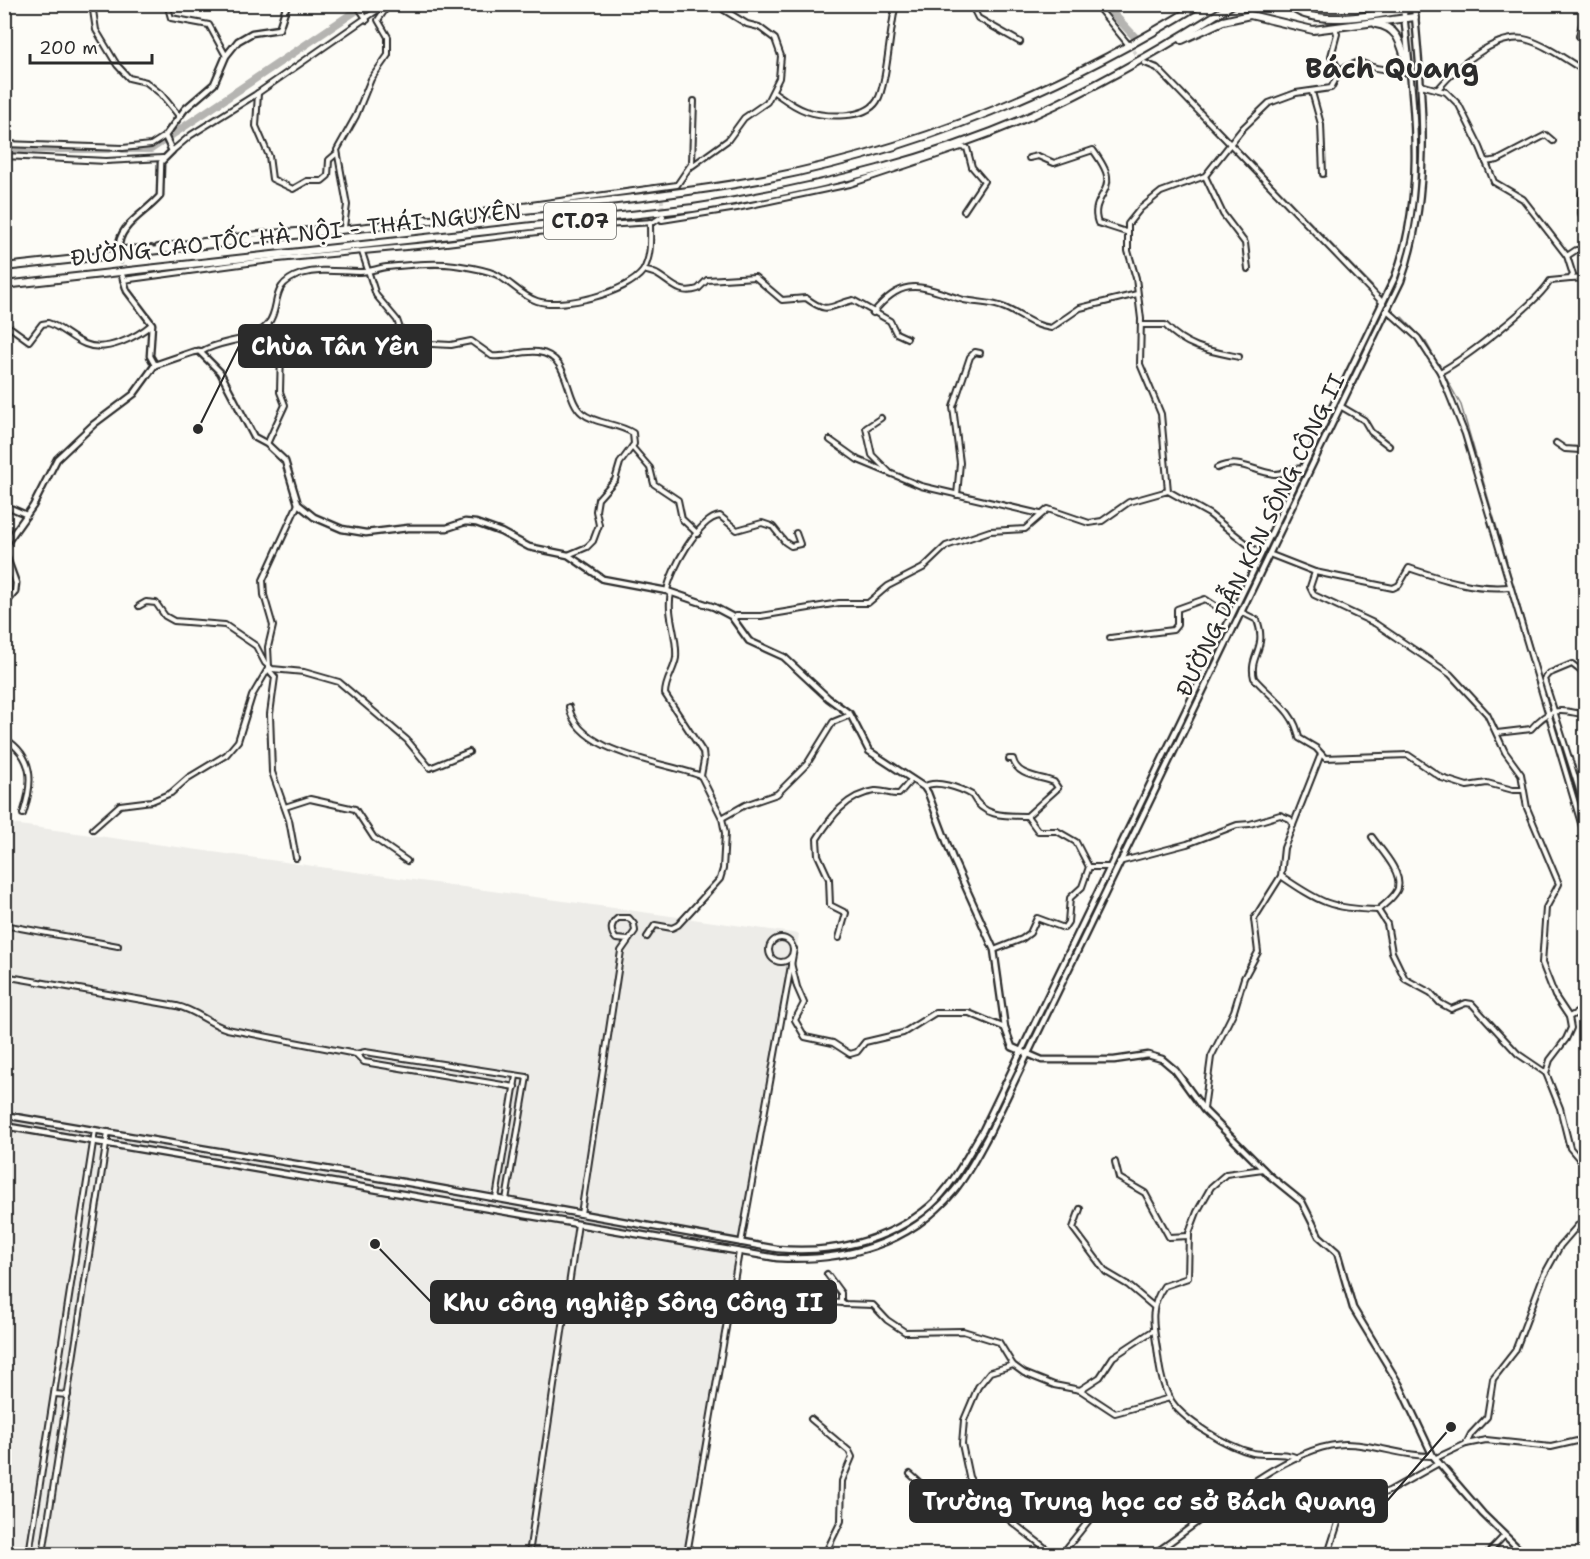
<svg xmlns="http://www.w3.org/2000/svg" width="1590" height="1559" viewBox="0 0 1590 1559" font-family="'Shantell Sans',sans-serif">
<style>
.built{fill:#edece8}
.lines{fill:none;stroke-linecap:round;stroke-linejoin:round}
.stream{stroke:#7e7d7b;stroke-width:1.5}
.river{stroke:#b5b4b1;stroke-width:8}
.street-tunnel{stroke:#d3d2ce;stroke-width:4;stroke-dasharray:4 2;stroke-linecap:butt}
.secondary-tunnel{stroke:#d3d2ce;stroke-width:4.5;stroke-dasharray:4.5 2;stroke-linecap:butt}
.street-casing{stroke:#2b2b2b;stroke-width:8}
.secondary-casing{stroke:#2b2b2b;stroke-width:9}
.highway-casing{stroke:#2b2b2b;stroke-width:10}
.street{stroke:#fdfcf7;stroke-width:4}
.secondary{stroke:#fdfcf7;stroke-width:4.5}
.highway{stroke:#fdfcf7;stroke-width:6}
.labels{text-anchor:middle;stroke-width:5;stroke-linejoin:round;paint-order:stroke}
.shield{fill:#fdfcf7;stroke:#6a6a68;stroke-width:1.5}
.shield-label{font-size:21px;font-weight:bold;fill:#2b2b2b}
.street-label{font-size:22px;fill:#2b2b2b;stroke:#fdfcf7}
.district-label{font-size:28px;font-weight:bold;fill:#2b2b2b;stroke:#fdfcf7}
.leader{fill:none;stroke:#2b2b2b;stroke-width:2}
.callout-dot{fill:#2b2b2b;stroke:#fdfcf7;stroke-width:2}
.callout{fill:#2b2b2b;stroke:#2b2b2b;stroke-width:2}
.callout-label{font-size:24px;text-anchor:middle;font-weight:bold;fill:#fff}
</style>
<rect width="100%" height="100%" fill="#fdfcf7"/>
<filter id="ink" filterUnits="userSpaceOnUse"><feTurbulence type="fractalNoise" baseFrequency=".0167" numOctaves="2"/><feDisplacementMap in="SourceGraphic" scale="12" xChannelSelector="R" yChannelSelector="G"/><feConvolveMatrix kernelMatrix="1 2 1 2 8 2 1 2 1" color-interpolation-filters="sRGB"/></filter>
<g filter="url(#ink)">
<polygon class="built" points="5,823 799,934 690,1554 5,1554"/>
<g class="lines">
<g class="stream">
<polyline points="1157,64 1373,287"/>
<polyline points="1402,317 1426,342 1461,405 1550,710"/>
<polyline points="1552,715 1586,824"/>
</g>
<g class="river">
<polyline points="1104,4 1135,37"/>
<polyline points="4,149 108,149"/>
<polyline points="123,149 151,149 366,4"/>
</g>
<g class="street-tunnel">
<polyline points="1129,46 1142,60"/>
<polyline points="661,193 663,212"/>
</g>
<polyline class="secondary-tunnel" points="120,254 122,272"/>
<g class="street-casing">
<g id="street">
<polyline points="92,4 96,30 117,65 129,78 146,82 161,94 179,116"/>
<polyline points="167,4 171,18 209,25 226,56"/>
<polyline points="363,4 359,8 367,20"/>
<polyline points="971,4 978,18 1020,42"/>
<polyline points="1095,4 1128,44"/>
<polyline points="1582,24 1579,36 1586,38"/>
<polyline points="1335,27 1337,34 1331,56 1340,71"/>
<polyline points="1145,63 1157,68 1383,303"/>
<path d="M1438 89C1456 68 1497 31 1528 40 1548 46 1568 61 1586 72"/>
<path d="M774 92C784 99 794 107 806 111 824 117 865 120 877 101 887 86 890 26 896 4"/>
<polyline points="1312,92 1321,124 1323,174"/>
<polyline points="258,93 256,126 269,156 272,179 293,189 307,181 322,181 328,176 329,160 336,154"/>
<polyline points="4,144 123,148 151,145 165,136"/>
<polyline points="172,151 191,135 255,95 386,4"/>
<polyline points="4,156 106,161 163,158"/>
<path d="M1029 158 1038 156 1054 163 1093 150C1098 157 1106 168 1107 176 1110 194 1090 201 1098 223L1126 232"/>
<polyline points="1486,162 1498,160 1546,135 1553,141"/>
<polyline points="692,166 728,140 744,118 767,102 779,78 781,56 775,39 759,27 747,24 724,10"/>
<polyline points="1205,176 1223,214 1245,243 1248,269"/>
<polyline points="1582,193 1581,213 1586,230"/>
<polyline points="486,211 677,185 692,163 694,101"/>
<polyline points="409,219 425,218"/>
<polyline points="662,220 737,208 850,184 961,147 967,148 972,167 984,181 964,211"/>
<polyline points="344,227 347,205 337,150 356,116 371,79 388,55 388,37 378,20 389,4"/>
<polyline points="158,247 258,234 335,228"/>
<polyline points="119,249 151,248"/>
<path d="M362 252 376 295 397 320 402 334 432 344 451 345 471 341 492 356C507 358 522 350 538 352 571 356 564 398 582 413 595 424 618 423 633 433L634 444 620 463 615 480 598 499 596 511 599 525 593 541 587 547 568 555"/>
<polyline points="1567,256 1576,250 1586,250"/>
<path d="M644 270C648 272 654 272 658 275 673 284 679 295 698 289L707 280 755 277 782 300 806 298C829 315 828 306 853 300L890 321 896 333 907 338"/>
<polyline points="1571,279 1586,278"/>
<polyline points="123,280 278,259 438,244 588,226 654,222 663,216"/>
<path d="M1387 310 1418 338 1440 372C1466 358 1536 304 1550 281L1570 279 1573 275 1567 256 1523 199 1494 182 1480 147 1459 105 1446 92 1421 85"/>
<path d="M873 313C905 273 923 288 964 300 978 303 992 302 1005 308 1021 315 1033 326 1051 328L1080 308 1137 294"/>
<path d="M1141 325H1165C1187 348 1210 351 1239 357"/>
<path d="M4 328H11L29 341 42 324 48 323C61 327 72 339 85 344 106 353 137 337 152 324"/>
<path d="M201 352C220 339 252 343 268 324 282 306 268 285 301 274 321 268 340 272 360 272 369 272 378 268 387 267 409 265 434 262 455 265 468 267 483 269 495 274 510 281 521 296 537 301 562 309 627 293 643 271 652 256 650 239 650 222"/>
<polyline points="1440,372 1465,434 1586,840"/>
<polyline points="1340,406 1364,420 1371,432 1389,446"/>
<polyline points="881,418 866,428 872,455 889,472"/>
<polyline points="830,440 858,460 921,486 1040,514"/>
<path d="M1556 443 1565 449 1580 450C1588 441 1582 431 1582 421 1582 413 1584 403 1586 395"/>
<polyline points="267,444 285,405 280,392 281,350 268,324"/>
<polyline points="632,447 650,468 654,484 678,500 682,519 698,534"/>
<path d="M1217 468C1239 458 1252 471 1274 474 1284 475 1291 466 1302 469"/>
<polyline points="1168,491 1161,414 1140,364 1141,319 1136,278 1128,251 1128,224 1140,209 1161,192 1205,176 1243,128 1269,103 1296,93 1331,88 1341,69 1359,62 1376,68 1409,73"/>
<polyline points="957,495 960,463 953,407 970,357 975,352 980,353"/>
<polyline points="4,505 27,515"/>
<polyline points="773,527 785,542 791,546 800,544 796,533"/>
<path d="M1269 554 1315 572 1393 588 1399 585 1409 568C1441 579 1475 590 1509 587"/>
<polyline points="1315,572 1310,587 1314,595 1376,624 1450,674 1487,714 1505,752 1521,774 1527,808 1559,884 1546,908 1542,963 1555,996 1569,1017 1571,1028 1566,1039 1550,1060 1546,1073 1560,1108 1570,1148 1586,1167"/>
<path d="M667 591C670 571 699 518 720 516L737 530 762 523 771 526"/>
<polyline points="139,606 146,602 156,603 165,616 174,621 225,625 256,646 265,663 272,669 304,672 339,682 407,740 430,768 469,752"/>
<path d="M1241 612 1257 620C1268 649 1248 656 1254 678 1271 698 1295 711 1299 738L1316 748 1325 758 1408 755 1442 778 1467 786 1487 783 1513 790H1523"/>
<polyline points="734,619 736,616 761,616 839,603 868,603 888,586 923,568 946,546 990,531 1025,529 1048,509 1089,523 1102,521 1129,502 1168,491 1209,514 1260,554"/>
<polyline points="1110,638 1173,630 1177,625 1177,609 1205,599 1231,616"/>
<polyline points="268,669 275,677 270,714 272,772 289,820 296,858"/>
<polyline points="1586,675 1572,664 1548,674 1544,679 1586,812"/>
<path d="M569 707C578 754 665 762 701 776"/>
<path d="M1497 733 1531 729C1550 707 1558 709 1586 715"/>
<path d="M4 738C35 757 33 783 23 814"/>
<path d="M1009 759H1013C1017 777 1039 776 1054 782L1058 788 1027 816"/>
<path d="M924 787C935 779 960 788 972 795 983 817 1004 816 1027 816L1038 831H1057L1076 842 1089 867H1109"/>
<polyline points="285,807 310,799 355,809 374,838 407,861"/>
<polyline points="722,818 745,805 777,794 807,764 833,722 850,715"/>
<polyline points="93,829 120,805 152,801 171,793 188,778 226,755 238,741 252,696 269,667 268,647 273,626 264,595 263,580 298,504"/>
<polyline points="1119,862 1187,844 1237,825 1250,824 1280,815 1290,819 1293,825"/>
<path d="M1281 876C1319 902 1331 909 1378 910 1384 905 1396 896 1398 888 1402 871 1380 849 1372 837"/>
<polyline points="1378,910 1387,924 1392,952 1405,979 1431,993 1440,1003 1451,1009 1466,1003 1472,1004 1518,1054 1546,1073"/>
<polyline points="4,925 118,946"/>
<path d="M647 937 655 925 672 928 678 925 720 879 723 869 725 833 722 818 701 776 704 760 703 752 665 694C665 680 674 671 676 658 678 636 666 615 671 593"/>
<circle cx="781" cy="950" r="12"/>
<path d="M839 938 846 913 830 905 829 879 818 855 817 839C831 817 846 795 875 791 883 790 891 795 899 794L911 780"/>
<polyline points="994,950 1022,939 1030,933 1037,918 1064,928 1068,922 1070,898 1082,887 1089,867"/>
<polyline points="791,963 797,987 804,1003 795,1020 805,1037 833,1043 850,1054 857,1052 865,1042 903,1033 935,1013 969,1013 1005,1028"/>
<path d="M4 976 177 1006C196 1010 209 1024 227 1029L356 1054 365 1052 527 1077 506 1200"/>
<polyline points="1569,1017 1586,1008"/>
<polyline points="356,1054 364,1062 515,1087"/>
<polyline points="1204,1109 1211,1057 1234,1011 1244,978 1258,952 1254,919 1281,876 1284,848 1321,754"/>
<polyline points="1115,1162 1119,1178 1145,1193 1169,1237 1189,1236"/>
<path d="M1263 1169 1226 1174 1211 1187 1197 1212 1189 1233 1188 1278 1164 1286C1149 1307 1153 1324 1157 1348 1159 1365 1161 1382 1169 1397 1181 1420 1228 1447 1253 1453 1269 1456 1283 1451 1298 1458"/>
<polyline points="496,1198 516,1076"/>
<polyline points="1080,1209 1073,1228 1106,1272 1128,1285 1153,1306"/>
<path d="M581 1214 621 951 635 931 634 924 629 918H618C610 924 610 932 616 939L628 940"/>
<polyline points="741,1243 794,949"/>
<polyline points="827,1274 841,1293 841,1301 844,1304 873,1305 887,1320 905,1332 963,1331 999,1342 1013,1365 1024,1373 1054,1385 1080,1390 1115,1413 1170,1398"/>
<polyline points="755,1293 796,1300 843,1303"/>
<polyline points="1013,1365 990,1372 978,1387 964,1420 962,1444 969,1477 980,1497 1053,1554"/>
<polyline points="1080,1390 1100,1377 1113,1357 1154,1330"/>
<polyline points="54,1394 68,1395"/>
<polyline points="811,1419 849,1451 852,1457 842,1481 841,1521 825,1554"/>
<polyline points="1466,1444 1471,1434 1487,1417 1493,1379 1515,1351 1543,1277 1560,1246 1586,1216"/>
<polyline points="1436,1458 1466,1444 1486,1440 1551,1447 1586,1439"/>
<polyline points="910,1474 937,1498 955,1508 973,1488"/>
<polyline points="29,1554 95,1130"/>
<polyline points="43,1554 108,1132"/>
<polyline points="529,1554 578,1224"/>
<polyline points="687,1554 739,1252"/>
<polyline points="1062,1554 1094,1514 1115,1495 1147,1496"/>
<path d="M1153 1554C1203 1522 1286 1444 1346 1444 1375 1444 1403 1457 1433 1456"/>
<polyline points="1328,1554 1345,1501 1369,1498 1389,1491 1439,1463"/>
<polyline points="1487,1554 1504,1536"/>
</g>
</g>
<g class="secondary-casing">
<g id="secondary">
<path d="M119 253C115 226 145 214 160 196L161 162 172 151 165 136 185 109 214 84 226 56 238 41 252 33 279 29 287 4"/>
<polyline points="122,275 127,291 152,324 150,356 155,365 193,352 199,351 220,372 254,437 267,444 285,461 298,504 314,517 342,529 366,533 408,528 447,528 465,522 476,523 501,532 529,547 568,555 603,579 667,591 714,607 731,616 749,641 784,657 828,698 850,714 869,751 924,787 928,793 953,859 994,950 1005,1028 1012,1047 1042,1060 1114,1060 1148,1055 1162,1059 1175,1070 1204,1110 1270,1176 1302,1202 1319,1236 1337,1252 1353,1308 1399,1384 1433,1456 1483,1514 1524,1554"/>
<polyline points="4,605 15,592 16,583 5,553 6,544 33,506 57,459 94,424 134,394 155,365"/>
<path d="M4 1115 421 1185 777 1249C831 1254 888 1242 930 1206 953 1186 967 1156 983 1130L1395 277C1428 188 1412 97 1403 4"/>
<path d="M4 1126 777 1258C844 1262 909 1245 954 1191 969 1173 979 1152 990 1132L1401 281C1433 191 1422 97 1414 4"/>
</g>
</g>
<g class="highway-casing">
<g id="highway">
<path d="M1289 4C1309 30 1385 13 1414 8"/>
<path d="M1376 24C1401 28 1401 48 1408 67"/>
<polyline points="1182,40 1223,21 1250,15 1313,30 1415,17"/>
<path d="M4 267C153 251 301 234 449 218 554 206 660 198 764 179 920 149 1065 88 1200 4"/>
<path d="M4 285 693 208C817 188 940 159 1055 105 1117 75 1175 41 1233 4"/>
</g>
</g>
<use href="#street" class="street"/>
<use href="#secondary" class="secondary"/>
<use href="#highway" class="highway"/>
</g>
</g>
<g class="labels">
<rect class="shield" x="544" y="203" width="72" height="36" rx="4.5"/>
<g class="shield-label">
<text x="580" y="228">CT.07</text>
</g>
<g class="street-label">
<text transform="translate(296 234) rotate(-6)" y="8">ĐƯỜNG CAO TỐC HÀ NỘI - THÁI NGUYÊN</text>
<text transform="translate(1260 535) rotate(-64)" y="8">ĐƯỜNG DẪN KCN SÔNG CÔNG II</text>
</g>
<g class="district-label">
<text x="1392" y="78">Bách Quang</text>
</g>
</g>
<path class="leader" d="M198 429L239 346M375 1244L431 1302M1451 1427L1387 1501"/>
<g class="callout-dot">
<circle cx="198" cy="429" r="6"/>
<circle cx="375" cy="1244" r="6"/>
<circle cx="1451" cy="1427" r="6"/>
</g>
<g class="callout">
<rect x="239" y="325" width="192" height="42" rx="6"/>
<rect x="431" y="1281" width="405" height="42" rx="6"/>
<rect x="910" y="1480" width="477" height="42" rx="6"/>
</g>
<g class="callout-label">
<text x="335" y="355">Chùa Tân Yên</text>
<text x="633" y="1311">Khu công nghiệp Sông Công II</text>
<text x="1149" y="1510">Trường Trung học cơ sở Bách Quang</text>
</g>
<rect width="1590" height="1559" fill="none" stroke="#fdfcf7" stroke-width="24"/>
<rect x="12" y="12" width="1566" height="1535" fill="none" stroke="#2b2b2b" stroke-width="2" filter="url(#ink)"/>
<path d="M30 54v9h122v-9" fill="none" stroke="#2b2b2b" stroke-width="3"/>
<text x="39" y="54" font-size="18" fill="#2b2b2b" stroke="#fdfcf7" stroke-width="4.5" paint-order="stroke">200 m</text>
</svg>
